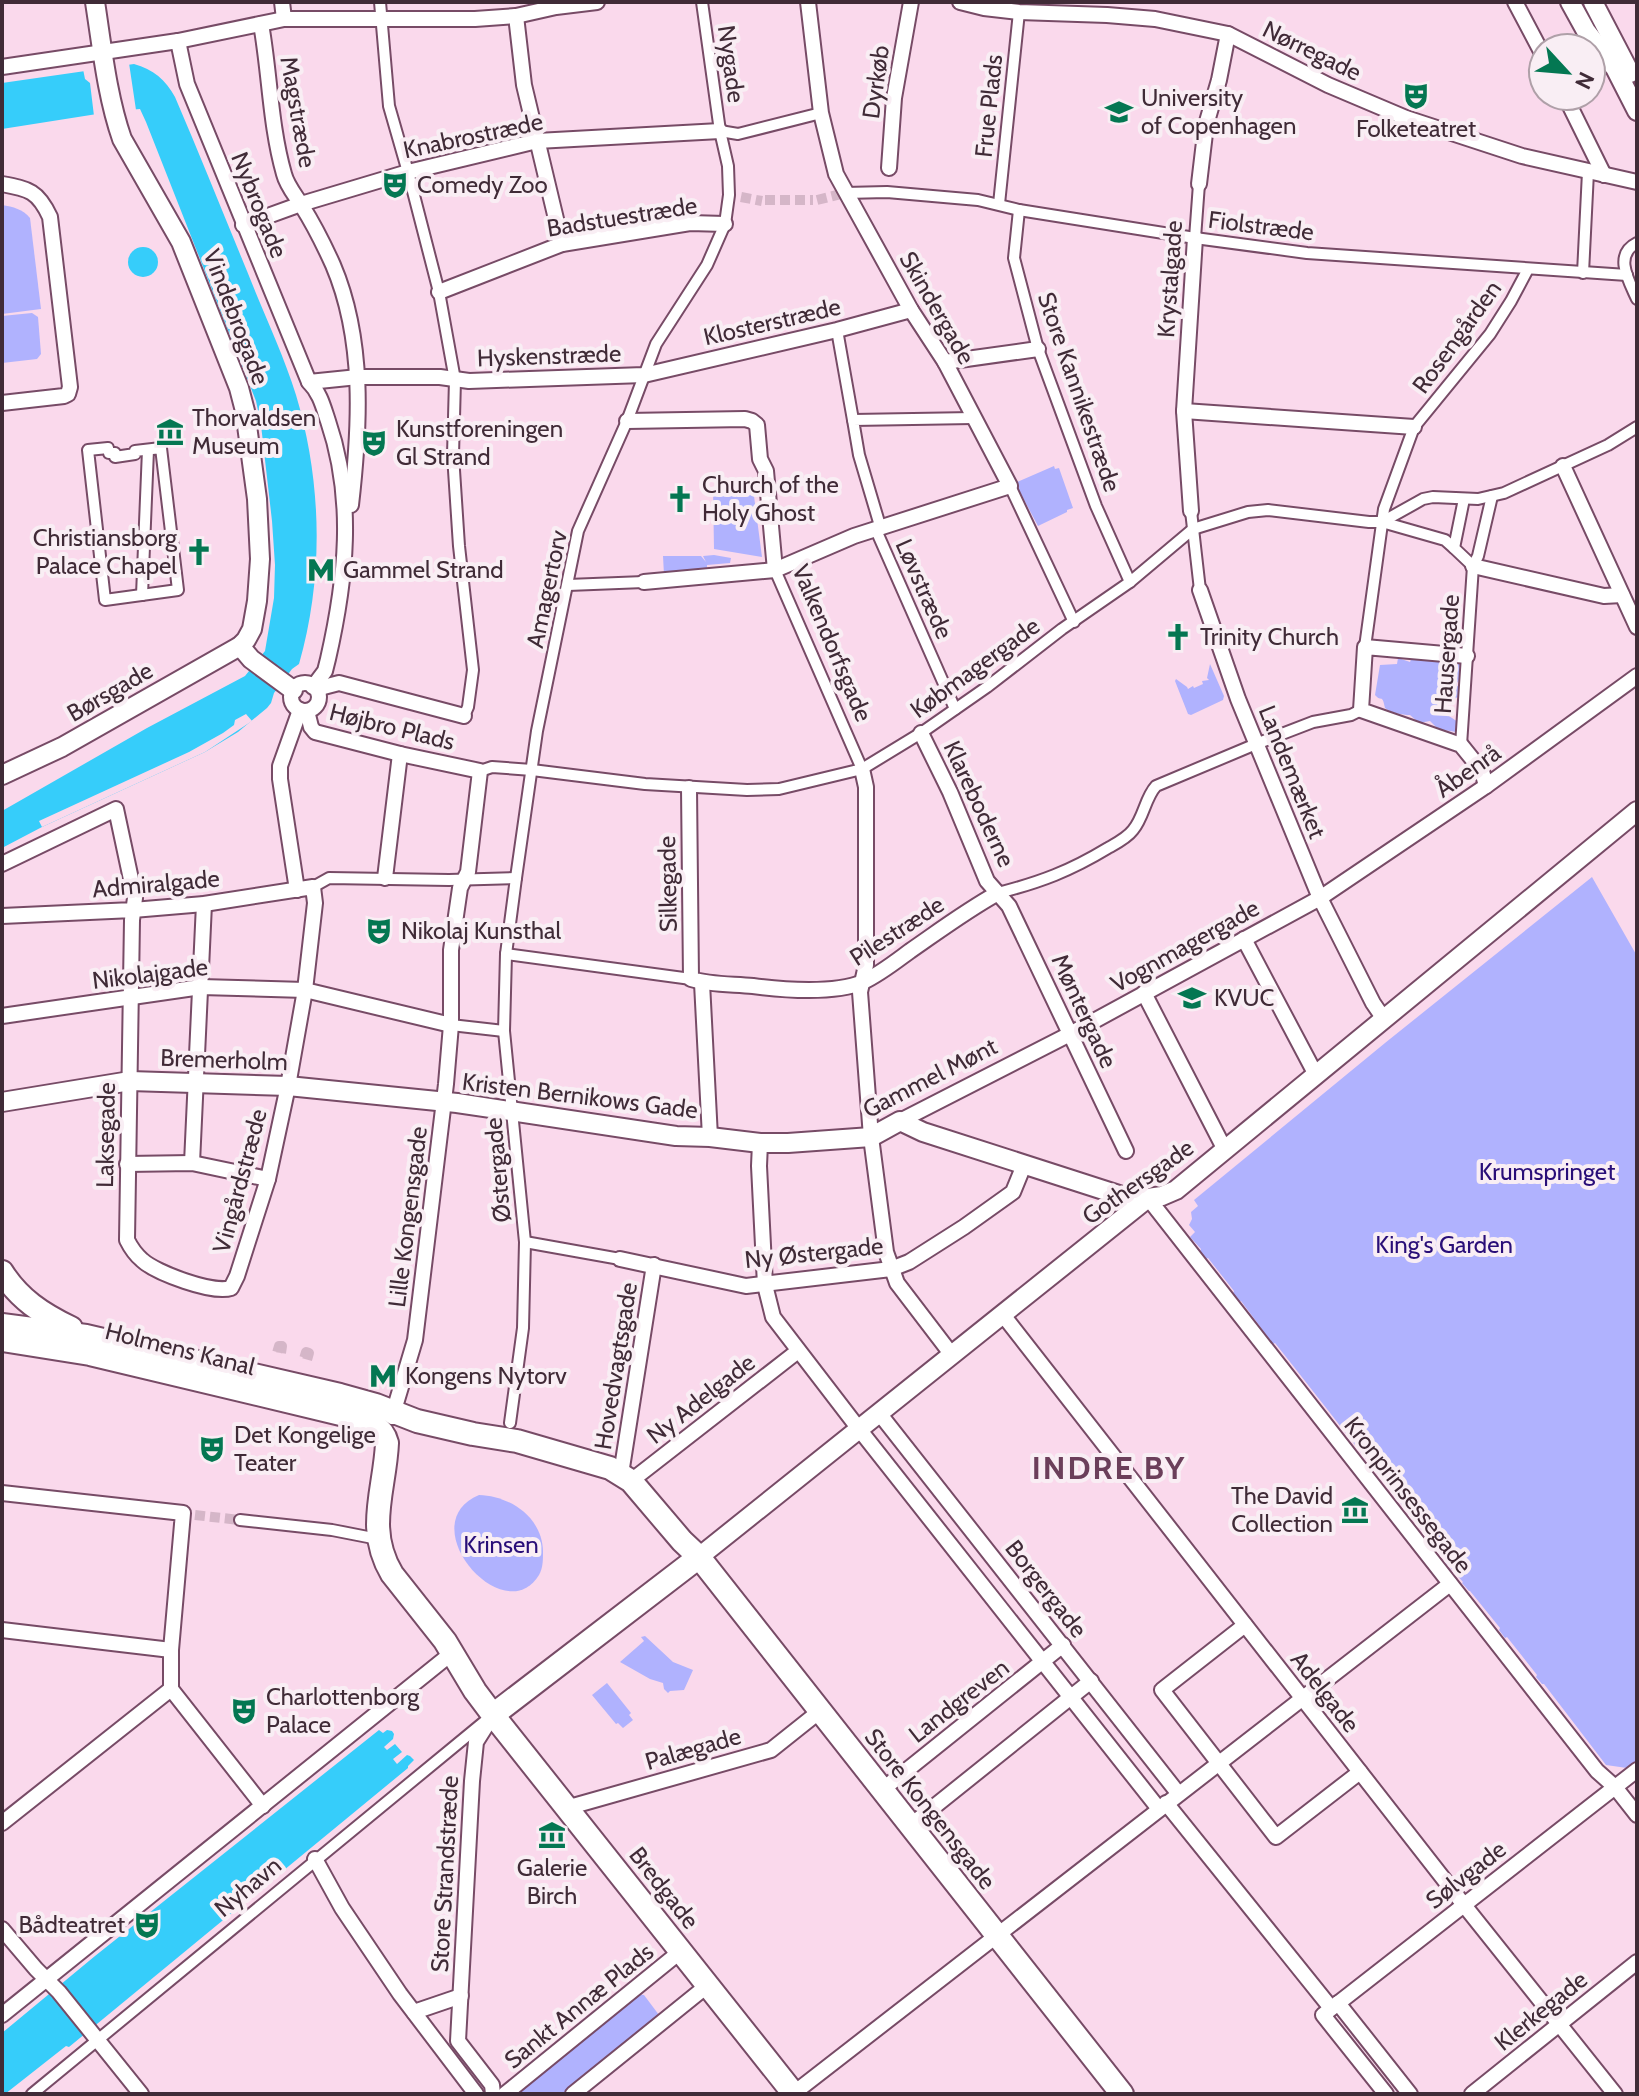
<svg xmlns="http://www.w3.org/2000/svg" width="1639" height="2096" viewBox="0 0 1639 2096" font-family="Cabin,sans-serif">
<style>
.green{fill:#b0b2fe}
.water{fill:#36cdfa}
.pier{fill:#fad9ec}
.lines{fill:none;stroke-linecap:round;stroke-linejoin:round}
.pedestrian-tunnel{stroke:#d5b6c8;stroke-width:10;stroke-dasharray:10 5;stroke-linecap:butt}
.pedestrian-casing{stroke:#774b66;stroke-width:14}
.minor-casing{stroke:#774b66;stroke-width:18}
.tertiary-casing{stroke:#774b66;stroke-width:22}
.primary-casing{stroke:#774b66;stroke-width:26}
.pedestrian{stroke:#fff;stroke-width:10}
.minor{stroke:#fff;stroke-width:14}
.tertiary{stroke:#fff;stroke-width:18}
.primary{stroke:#fff;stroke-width:22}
.labels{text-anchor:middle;stroke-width:8;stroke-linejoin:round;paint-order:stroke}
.street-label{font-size:24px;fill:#402b37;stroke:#f9eef4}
.poi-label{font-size:24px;fill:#402b37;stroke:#f9eef4;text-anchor:start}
.park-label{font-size:24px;fill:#290e78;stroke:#f9eef4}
.district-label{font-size:32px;font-weight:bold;letter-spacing:2px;fill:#6b3f5a;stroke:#f9eef4}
</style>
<rect width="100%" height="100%" fill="#fad9ec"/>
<g class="green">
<path d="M2 205C13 207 23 209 30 218L41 309 2 314Z"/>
<polygon points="32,313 38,317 41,354 37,359 2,363 2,316"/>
<polygon points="1054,466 1055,469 1059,468 1073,508 1067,510 1067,512 1038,526 1015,483"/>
<polygon points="730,487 730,490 754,496 762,557 714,549 713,488"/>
<polygon points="714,555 731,558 730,563 707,565 707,572 664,575 663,556 701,556 706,562 703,556"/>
<path d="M1412 657H1439L1444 661 1460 662V679L1456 684 1461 691V695L1451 701 1441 700 1437 705 1448 707 1449 716 1458 722V729L1456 732 1438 729 1430 721 1419 723 1410 715C1402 715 1391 713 1385 708 1382 693 1382 703 1375 695L1380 665 1397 664 1398 658 1410 662Z"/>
<polygon points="1210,664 1224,696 1223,700 1191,715 1188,714 1175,681 1176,679 1187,687 1188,689 1193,686 1194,688 1203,684 1202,681 1209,680 1207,678"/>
<path d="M1592 877 1637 956V1760L1627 1768 1606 1765 1544 1684H1542L1536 1677 1537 1675 1507 1637 1505 1638 1499 1630 1500 1628 1470 1591H1469L1462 1583 1463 1582 1445 1562 1446 1560C1387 1487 1333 1416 1275 1343L1273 1344 1241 1301H1239L1233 1293 1234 1291 1208 1258 1206 1259 1200 1251 1201 1249 1190 1237 1195 1232 1189 1225 1192 1219 1191 1212 1198 1206 1194 1200 1385 1043Z"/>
<path d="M479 1495C510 1496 542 1517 543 1551 543 1560 543 1568 539 1575 504 1632 410 1524 479 1495Z"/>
<polygon points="645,1636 673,1662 693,1670 684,1690 670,1691 668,1693 664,1689 663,1683 650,1679 620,1662 644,1641 641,1637"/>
<polygon points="607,1683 631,1713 629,1715 633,1720 623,1728 618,1723 616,1724 592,1695"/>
<polygon points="636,1994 644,1995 659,2015 658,2019 565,2094 511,2094"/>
</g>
<g class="water">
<path d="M134 64C153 69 166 80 175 97 200 155 223 213 247 271 263 312 283 353 296 395 322 482 324 577 299 664L292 669 274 693 271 703 267 708 238 732 205 752 42 827 2 848V811L147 728 245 676 265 651 274 598 275 565 272 521 261 425 256 401 146 122 140 109 116 111 2 129V83Z"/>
<circle cx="143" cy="262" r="15"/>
<polygon points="379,1730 383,1733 387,1730 392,1731 394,1734 393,1739 384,1747 387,1750 395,1744 402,1752 393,1759 397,1764 407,1755 410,1756 414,1760 408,1766 408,1768 69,2047 66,2046 5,2094 2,2094 2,2033 95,1956"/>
</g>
<g class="pier">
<polygon points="129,63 136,110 94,116 90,83 85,79 83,69"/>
<polygon points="246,714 252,721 205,752 42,827 39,821 189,752 223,733 234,725 235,720"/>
</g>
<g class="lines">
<g class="pedestrian-tunnel">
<polyline points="741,197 762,201"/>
<polyline points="765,200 813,200"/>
<polyline points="817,200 845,193"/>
<polygon points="279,1346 282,1346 281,1353 277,1353"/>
<polygon points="306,1352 309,1353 307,1360 304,1359"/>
<polyline points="195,1515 240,1520"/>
</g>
<g class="pedestrian-casing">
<g id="pedestrian">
<polyline points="380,2 389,106 408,172 439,292 455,380 453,455 459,546 473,670 468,707 464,716"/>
<polyline points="720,131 738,134 821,113"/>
<polyline points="845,193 887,192 978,200 1019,210 1195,238 1307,253 1627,275"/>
<polyline points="999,204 1019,12"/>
<polyline points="1019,210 1014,258 1038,349 1096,506 1130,582"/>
<polyline points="1195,238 1199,184"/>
<path d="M1637 243C1613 255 1629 281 1637 299"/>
<polyline points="1583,273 1588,172"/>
<polyline points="837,330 853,420"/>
<polygon points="108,448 109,453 115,453 115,457 135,454 135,451 161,448 178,590 105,600 88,450"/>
<polyline points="1010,486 1074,622"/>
<polyline points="1464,499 1454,548 1473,566"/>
<polyline points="1191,511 1200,590"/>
<polyline points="1382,522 1445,540 1454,548"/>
<polyline points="881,529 859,455 853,420 973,418"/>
<polyline points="876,530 955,709"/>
<polyline points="775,570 862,769"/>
<polyline points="568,585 644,582"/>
<polyline points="142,595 148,450"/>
<polyline points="1365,647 1384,509 1414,427 1490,334 1511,301 1528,269"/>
<polyline points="1461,745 1473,566 1478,556 1492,496"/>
<polyline points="480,771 492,767 532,770 645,784 747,790 779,789 862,769 921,733 987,687 1062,629 1130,582 1193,529 1248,512 1268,510 1369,522 1382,522 1423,499 1433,497 1478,499 1504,493 1608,445 1637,427"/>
<polyline points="313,887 329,878 449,880 516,878"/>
<path d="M998 893C1041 882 1070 871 1108 848 1117 843 1127 838 1133 830 1144 817 1145 798 1156 786L1256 744 1313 722 1351 715 1361 710"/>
<polyline points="506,954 691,979"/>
<polyline points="451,1025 504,1031"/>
<polyline points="525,1242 620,1259"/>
<polyline points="510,1423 523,1328 525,1242 504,1031 506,954 516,878 537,731 578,531 627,421 656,344 707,265 725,224 729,195 728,166 720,131 702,2"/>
<polyline points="240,1520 332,1530 378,1539"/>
<polyline points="32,2094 484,1722"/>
</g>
</g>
<g class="minor-casing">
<g id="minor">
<polyline points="282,2 284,19"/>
<polyline points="960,2 984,8 1019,12 1107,15 1155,19 1228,34 1328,85 1406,118 1522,156 1637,182"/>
<polyline points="1515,2 1543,55"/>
<polyline points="516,16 524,85 562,244"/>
<path d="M261 24C270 74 270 125 284 174 287 186 296 196 302 206 314 225 324 245 333 265 365 340 360 427 351 505"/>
<path d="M178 41 187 84 309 382C320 393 323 406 328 421 355 500 346 580 328 659L325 671 313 687"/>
<polyline points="2,67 178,41 284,19 475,19 516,16 556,7 597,2"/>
<polyline points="1565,96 1604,175"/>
<polyline points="889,168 894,98 911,2"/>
<path d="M2 184C29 189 38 191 50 217L70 387 68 394 64 396 2 403"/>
<polyline points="1199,184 1206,125 1219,80 1228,34"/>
<polyline points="243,225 301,204 408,172 537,141 720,131"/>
<polyline points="439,292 562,244 690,223 725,224"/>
<polyline points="945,362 1038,349"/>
<polyline points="309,382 358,377 440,377 469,381 644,375 837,330 911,310"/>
<polyline points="1184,411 1414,427"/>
<polyline points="627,421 745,419 752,421 757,425 760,459 766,471 775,570"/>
<polyline points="1563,466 1637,627"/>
<polyline points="1191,511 1184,411 1195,238"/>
<polyline points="1473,566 1604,596 1622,595"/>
<polyline points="644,582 775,570 854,536 1010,486 945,362 911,310 836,174 821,113 808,2"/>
<polyline points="1200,590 1238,699 1320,898 1373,1003 1384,1019"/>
<polyline points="1467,656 1365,647 1361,710 1461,745 1482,771 1486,786"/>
<circle cx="305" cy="697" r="14"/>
<polyline points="316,689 339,683 464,716"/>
<polyline points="307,711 311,727 315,732 400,754 480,771 468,872 460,888 451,950 451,1025 446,1084 415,1340 392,1417"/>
<polyline points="921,733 950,792 987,881 1009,906 1126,1151"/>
<polyline points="862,769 866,787 866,965 860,992 871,1137 886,1252 897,1283 952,1355"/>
<path d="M689 788 691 979C710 985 733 984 753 986 783 990 835 994 863 982 880 974 895 962 910 951 939 931 967 910 998 893"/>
<path d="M2 864 116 809 135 898 132 920 127 1240C131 1248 135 1254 142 1260 156 1273 213 1294 231 1288L237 1276 268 1179 288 1086 305 990 315 903 313 887 204 904 133 910 2 916"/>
<polyline points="385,878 400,754"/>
<polyline points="297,890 280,779 280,766 300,710"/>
<polyline points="1244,939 1316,1075"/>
<polyline points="702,983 710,1137"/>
<polyline points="1144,993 1225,1150"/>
<polyline points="2,1016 201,987 305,990 451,1025"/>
<polyline points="900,1121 1070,1034 1320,898 1486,786 1637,676"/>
<polyline points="760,1143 759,1166 765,1285 773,1317 859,1429 1159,1809"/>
<polyline points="192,1163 204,904"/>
<polyline points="127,1164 192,1163 268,1179"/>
<polyline points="1148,1198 1597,1771 1615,1787 1637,1815"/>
<polyline points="620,1259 746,1286 891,1269 909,1262 964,1227 1013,1192 1024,1165"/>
<polyline points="1003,1315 1464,1905 1615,2094"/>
<polyline points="879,1413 1178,1793"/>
<polyline points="621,1474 654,1265"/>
<polyline points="631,1481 798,1351"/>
<polyline points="2,1493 183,1513 171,1650 171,1689 263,1806"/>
<polyline points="1245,1625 1162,1690 1276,1837 1360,1772"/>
<polyline points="2,1630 171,1650"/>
<polyline points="493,1715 476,1742 472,1781 458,2041 492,2085 493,2094"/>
<polyline points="882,1790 1063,1645"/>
<polyline points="1166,1803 1331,2008"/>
<polyline points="566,1808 771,1750 820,1711"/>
<polyline points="2,1823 171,1689"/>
<polyline points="910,1826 1091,1681"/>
<polyline points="315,1859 342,1908 400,1994 476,2094"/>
<polyline points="2,1929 36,1969 59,1992 141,2094"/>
<polyline points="1338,2003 1410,2094"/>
<polyline points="414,2012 461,1996"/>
<polyline points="2,2015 452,1653"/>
<polyline points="794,2093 1450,1584"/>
<polyline points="505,2094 681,1951"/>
<polyline points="573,2094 708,1985"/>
<polyline points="1386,2094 1323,2015 1637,1770"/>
<polyline points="1472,2094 1637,1962"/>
</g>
</g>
<g class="tertiary-casing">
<g id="tertiary">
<polyline points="1570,2 1586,31 1615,68 1637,111"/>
<polyline points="1593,2 1630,73"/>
<polyline points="240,646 251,659 293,690"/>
<path d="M2 775 62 747 240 646 246 640 252 629 257 601 260 559 257 499 245 411 239 388 181 242 122 139C107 96 102 47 95 2"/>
<polyline points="2,1102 130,1081 288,1086 457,1103 676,1136 710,1137 760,1143 788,1143 871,1137 900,1121 923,1132 1122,1196 1148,1198"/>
<polyline points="699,1557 1148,1198 1162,1196 1176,1190 1637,811"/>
</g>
</g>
<g class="primary-casing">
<g id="primary">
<path d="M2 1272C19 1299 42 1314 71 1328"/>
<polyline points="2,1325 86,1336 340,1395 376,1405 417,1421 473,1434 517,1441 610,1468 631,1481 682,1541 699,1557 1122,2094"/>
<path d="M2 1340 90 1354 345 1415C363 1420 382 1423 387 1443 385 1490 365 1529 392 1574L445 1641 475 1691 493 1715 794 2094"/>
<polyline points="493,1715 699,1557"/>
</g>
</g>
<use href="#pedestrian" class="pedestrian"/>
<use href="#minor" class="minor"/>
<use href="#tertiary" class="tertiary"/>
<use href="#primary" class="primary"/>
</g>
<defs>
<g id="theatre-bare" transform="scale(2.16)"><path d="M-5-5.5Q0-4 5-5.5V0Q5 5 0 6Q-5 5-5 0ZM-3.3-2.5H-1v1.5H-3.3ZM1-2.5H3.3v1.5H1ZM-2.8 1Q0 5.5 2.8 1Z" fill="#047752" stroke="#f9eef4" stroke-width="2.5" paint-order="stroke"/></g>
<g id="university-bare" transform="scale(2.16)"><path d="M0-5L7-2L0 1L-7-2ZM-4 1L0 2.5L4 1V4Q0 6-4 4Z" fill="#047752" stroke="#f9eef4" stroke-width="2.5" paint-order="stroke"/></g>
<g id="museum-bare" transform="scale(2.16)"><path d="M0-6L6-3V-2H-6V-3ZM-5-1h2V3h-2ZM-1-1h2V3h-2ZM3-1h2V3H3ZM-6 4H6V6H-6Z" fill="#047752" stroke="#f9eef4" stroke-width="2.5" paint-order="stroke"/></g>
<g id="church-bare" transform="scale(2.16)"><path d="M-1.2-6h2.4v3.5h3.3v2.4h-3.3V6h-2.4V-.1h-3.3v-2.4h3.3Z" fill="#047752" stroke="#f9eef4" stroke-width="2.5" paint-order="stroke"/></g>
<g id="metro-bare" transform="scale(2.16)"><path d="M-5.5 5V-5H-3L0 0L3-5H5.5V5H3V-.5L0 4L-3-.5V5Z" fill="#047752" stroke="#f9eef4" stroke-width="2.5" paint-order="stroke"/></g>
</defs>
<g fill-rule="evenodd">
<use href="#theatre-bare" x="1416" y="96"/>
<use href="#university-bare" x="1119" y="112"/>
<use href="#theatre-bare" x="395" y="185"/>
<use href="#museum-bare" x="170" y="432"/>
<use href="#theatre-bare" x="374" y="443"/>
<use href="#church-bare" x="680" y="499"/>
<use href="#church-bare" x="199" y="552"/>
<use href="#metro-bare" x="321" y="570"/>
<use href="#church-bare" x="1178" y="637"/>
<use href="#theatre-bare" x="379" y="931"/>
<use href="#university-bare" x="1192" y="998"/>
<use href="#metro-bare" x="383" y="1376"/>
<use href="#theatre-bare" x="212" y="1449"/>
<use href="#museum-bare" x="1355" y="1510"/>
<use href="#theatre-bare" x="244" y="1711"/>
<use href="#museum-bare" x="552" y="1835"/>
<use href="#theatre-bare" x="147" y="1925"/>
</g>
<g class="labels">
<g class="street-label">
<text transform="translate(1312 51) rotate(26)" y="8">Nørregade</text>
<text transform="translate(731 64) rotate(82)" y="8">Nygade</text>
<text transform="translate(876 82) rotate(-82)" y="8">Dyrkøb</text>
<text transform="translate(989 106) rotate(-84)" y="8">Frue Plads</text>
<text transform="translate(298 112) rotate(80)" y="8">Magstræde</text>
<text transform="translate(473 136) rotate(-12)" y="8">Knabrostræde</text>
<text transform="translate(259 205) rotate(68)" y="8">Nybrogade</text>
<text transform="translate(622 217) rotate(-9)" y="8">Badstuestræde</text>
<text transform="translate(1261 226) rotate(7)" y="8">Fiolstræde</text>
<text transform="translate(1170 279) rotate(-86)" y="8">Krystalgade</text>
<text transform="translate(937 308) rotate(60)" y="8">Skindergade</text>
<text transform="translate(236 317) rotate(69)" y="8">Vindebrogade</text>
<text transform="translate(772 322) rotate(-13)" y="8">Klosterstræde</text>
<text transform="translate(1457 337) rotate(-54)" y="8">Rosengården</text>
<text transform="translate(549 356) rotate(-2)" y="8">Hyskenstræde</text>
<text transform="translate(1079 392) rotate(71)" y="8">Store Kannikestræde</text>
<text transform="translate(547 589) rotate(-78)" y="8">Amagertorv</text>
<text transform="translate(924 589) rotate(66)" y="8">Løvstræde</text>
<text transform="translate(832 643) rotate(67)" y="8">Valkendorfsgade</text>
<text transform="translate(1447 654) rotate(-86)" y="8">Hausergade</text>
<text transform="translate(975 668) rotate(-36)" y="8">Købmagergade</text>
<text transform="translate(110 692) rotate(-30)" y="8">Børsgade</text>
<text transform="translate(392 727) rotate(14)" y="8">Højbro Plads</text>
<text transform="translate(1468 771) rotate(-35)" y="8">Åbenrå</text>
<text transform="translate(1292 772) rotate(68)" y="8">Landemærket</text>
<text transform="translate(979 804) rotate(65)" y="8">Klareboderne</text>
<text transform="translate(156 884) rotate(-5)" y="8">Admiralgade</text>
<text transform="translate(668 884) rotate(-91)" y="8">Silkegade</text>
<text transform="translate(897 931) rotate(-33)" y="8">Pilestræde</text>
<text transform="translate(1185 946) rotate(-29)" y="8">Vognmagergade</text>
<text transform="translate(150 974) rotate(-7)" y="8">Nikolajgade</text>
<text transform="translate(1084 1011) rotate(65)" y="8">Møntergade</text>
<text transform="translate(224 1060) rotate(2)" y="8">Bremerholm</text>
<text transform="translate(930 1078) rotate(-27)" y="8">Gammel Mønt</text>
<text transform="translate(580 1096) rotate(7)" y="8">Kristen Bernikows Gade</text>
<text transform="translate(106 1135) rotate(-89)" y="8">Laksegade</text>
<text transform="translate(498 1170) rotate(-95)" y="8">Østergade</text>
<text transform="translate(240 1181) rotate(-75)" y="8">Vingårdstræde</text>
<text transform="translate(1138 1182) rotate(-35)" y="8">Gothersgade</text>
<text transform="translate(408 1217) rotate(-83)" y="8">Lille Kongensgade</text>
<text transform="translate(814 1253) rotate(-6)" y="8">Ny Østergade</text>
<text transform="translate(180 1349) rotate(14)" y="8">Holmens Kanal</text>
<text transform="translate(616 1366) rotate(-81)" y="8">Hovedvagtsgade</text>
<text transform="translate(701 1399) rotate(-38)" y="8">Ny Adelgade</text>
<text transform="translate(1408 1495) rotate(52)" y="8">Kronprinsessegade</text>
<text transform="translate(1046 1589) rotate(52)" y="8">Borgergade</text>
<text transform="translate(1325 1692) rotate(52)" y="8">Adelgade</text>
<text transform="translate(959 1701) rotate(-38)" y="8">Landgreven</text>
<text transform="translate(693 1749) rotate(-16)" y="8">Palægade</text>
<text transform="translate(930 1809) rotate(52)" y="8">Store Kongensgade</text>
<text transform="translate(445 1874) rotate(-87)" y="8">Store Strandstræde</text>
<text transform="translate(1466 1875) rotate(-38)" y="8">Sølvgade</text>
<text transform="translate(248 1887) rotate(-40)" y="8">Nyhavn</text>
<text transform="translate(664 1888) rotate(52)" y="8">Bredgade</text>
<text transform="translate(579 2006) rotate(-39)" y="8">Sankt Annæ Plads</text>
<text transform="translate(1541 2011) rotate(-39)" y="8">Klerkegade</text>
</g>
<g class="poi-label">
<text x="1141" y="106">University<tspan x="1141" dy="28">of Copenhagen</tspan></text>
<text x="1416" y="137" text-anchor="middle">Folketeatret</text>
<text x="417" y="193">Comedy Zoo</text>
<text x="192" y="426">Thorvaldsen<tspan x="192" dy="28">Museum</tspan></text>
<text x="396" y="437">Kunstforeningen<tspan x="396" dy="28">Gl Strand</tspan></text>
<text x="702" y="493">Church of the<tspan x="702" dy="28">Holy Ghost</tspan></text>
<text x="177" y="546" text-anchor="end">Christiansborg<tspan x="177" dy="28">Palace Chapel</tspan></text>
<text x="343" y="578">Gammel Strand</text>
<text x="1200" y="645">Trinity Church</text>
<text x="401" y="939">Nikolaj Kunsthal</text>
<text x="1214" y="1006">KVUC</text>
<text x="405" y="1384">Kongens Nytorv</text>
<text x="234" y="1443">Det Kongelige<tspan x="234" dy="28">Teater</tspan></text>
<text x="1333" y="1504" text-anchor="end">The David<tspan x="1333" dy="28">Collection</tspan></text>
<text x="266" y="1705">Charlottenborg<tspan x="266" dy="28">Palace</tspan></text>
<text x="552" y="1876" text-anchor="middle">Galerie<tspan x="552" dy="28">Birch</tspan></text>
<text x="125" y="1933" text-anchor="end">Bådteatret</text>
</g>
<g class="park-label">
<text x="1547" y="1180">Krumspringet</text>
<text x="1444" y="1253">King's Garden</text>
<text x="501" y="1553">Krinsen</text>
</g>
<g class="district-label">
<text x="1109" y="1479">INDRE BY</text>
</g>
</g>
<rect width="1639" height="2096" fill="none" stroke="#402b37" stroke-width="8"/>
<g transform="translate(1567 72) rotate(116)"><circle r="38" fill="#f9eef4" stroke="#afa0a8" stroke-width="2"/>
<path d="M0-6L14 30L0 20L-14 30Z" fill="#047752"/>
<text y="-12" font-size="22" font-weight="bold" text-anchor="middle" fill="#402b37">N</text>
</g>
</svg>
